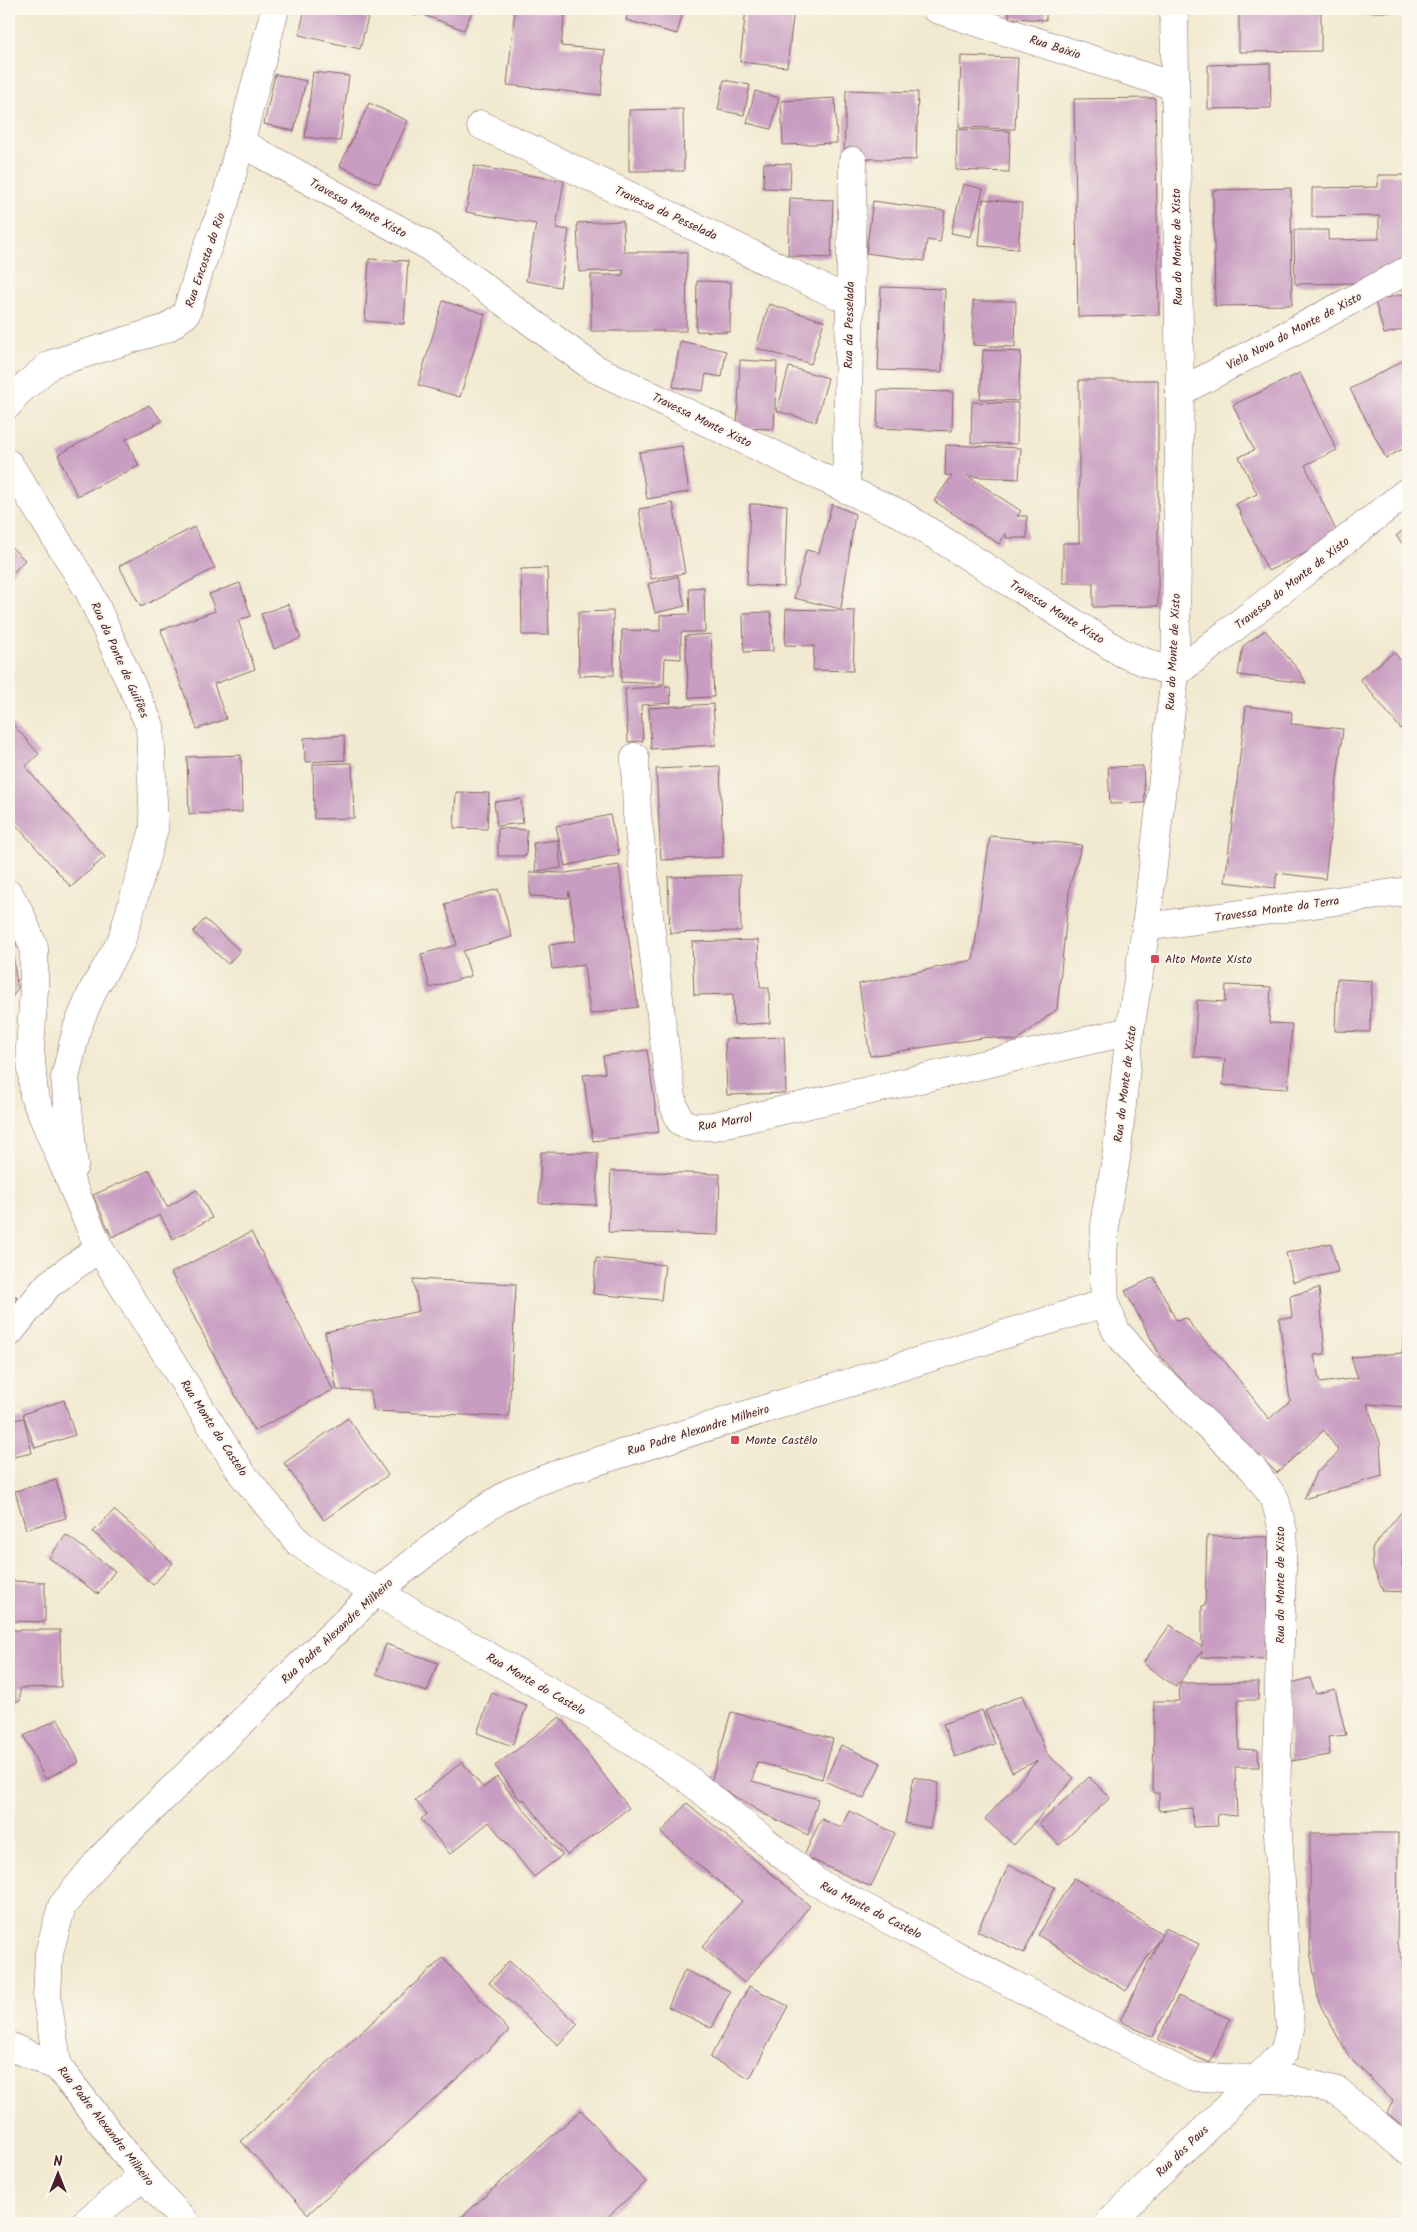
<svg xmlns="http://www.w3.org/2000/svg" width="1417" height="2232" viewBox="0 0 1417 2232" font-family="Kalam,sans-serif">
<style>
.building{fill:#c89dc1}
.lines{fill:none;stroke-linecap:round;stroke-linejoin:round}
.minor-casing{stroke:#846665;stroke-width:29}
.minor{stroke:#fff;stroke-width:28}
.poi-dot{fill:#d1495b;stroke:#fbf7ec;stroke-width:2}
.labels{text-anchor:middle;stroke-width:4;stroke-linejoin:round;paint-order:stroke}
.street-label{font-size:12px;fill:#4a1f2b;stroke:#fbf7ec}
.poi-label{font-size:12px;fill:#4a1f2b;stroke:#fbf7ec;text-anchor:start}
</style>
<rect width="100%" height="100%" fill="#fbf7ec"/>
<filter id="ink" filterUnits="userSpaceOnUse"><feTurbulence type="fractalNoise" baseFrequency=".02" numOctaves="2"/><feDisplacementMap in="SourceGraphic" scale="10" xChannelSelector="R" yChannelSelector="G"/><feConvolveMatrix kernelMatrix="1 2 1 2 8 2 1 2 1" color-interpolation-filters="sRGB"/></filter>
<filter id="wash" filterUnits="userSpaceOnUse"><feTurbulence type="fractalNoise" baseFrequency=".0096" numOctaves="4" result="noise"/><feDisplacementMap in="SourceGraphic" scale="20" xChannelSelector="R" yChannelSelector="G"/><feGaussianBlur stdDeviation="1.12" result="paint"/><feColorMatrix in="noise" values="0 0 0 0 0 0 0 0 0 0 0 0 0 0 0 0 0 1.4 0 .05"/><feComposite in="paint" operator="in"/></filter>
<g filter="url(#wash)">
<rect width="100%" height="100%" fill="#f1e9d0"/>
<g id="blocks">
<g class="building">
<polygon points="305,9 370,9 360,49 299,35"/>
<polygon points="396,9 418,9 415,16"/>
<polygon points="426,9 473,9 464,30 424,15"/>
<polygon points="515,9 565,13 561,46 605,50 601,95 507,85"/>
<polygon points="630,9 684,9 677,34 626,20"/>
<polygon points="746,9 794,9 787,67 740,62"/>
<polygon points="1009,9 1046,9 1046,20 1009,18"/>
<rect x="1365" y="9" width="43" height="3"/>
<polygon points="1321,12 1321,51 1239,52 1239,13"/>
<polygon points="961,56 1018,58 1015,129 959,127"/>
<polygon points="1270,63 1271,108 1208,109 1208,65"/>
<polygon points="313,72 349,76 340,141 305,137"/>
<polygon points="275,74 306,81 294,131 264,124"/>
<polygon points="724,80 750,85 744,115 718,110"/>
<polygon points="846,90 918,92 916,160 844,158"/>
<polygon points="755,91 779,98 771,129 747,123"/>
<polygon points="835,98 837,143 783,145 781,101"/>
<polygon points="1155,98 1159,315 1078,317 1074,99"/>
<polygon points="369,103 408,121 379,184 340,166"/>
<polygon points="683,109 684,171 629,171 629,110"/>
<polygon points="957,129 1010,131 1009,172 956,170"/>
<polygon points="764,163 791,164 790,189 763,188"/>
<polygon points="474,166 564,181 556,228 569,230 560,287 526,281 536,224 466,212"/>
<polygon points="1378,175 1407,175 1405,265 1362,283 1295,284 1294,230 1328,230 1328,240 1379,239 1379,216 1312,217 1312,188 1378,187"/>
<polygon points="963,184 983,189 971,237 951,233"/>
<polygon points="1291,188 1292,305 1215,306 1213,190"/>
<polygon points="790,198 833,200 831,258 788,256"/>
<polygon points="983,199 1022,203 1018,249 979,246"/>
<polygon points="873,201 945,211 940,242 927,240 924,261 866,253"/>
<polygon points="623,221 624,252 687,252 686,331 591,331 591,275 623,275 623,270 579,272 577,223"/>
<polygon points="369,259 408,261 404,324 365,321"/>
<polygon points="697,281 731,282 730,332 696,331"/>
<polygon points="881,287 945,289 942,372 878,370"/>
<polygon points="1403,294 1408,314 1408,328 1384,334 1375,301"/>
<polygon points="443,301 485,314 460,397 418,385"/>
<polygon points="973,301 1016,301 1015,347 973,345"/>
<polygon points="769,304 824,321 811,364 756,348"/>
<polygon points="680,341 726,351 722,377 706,374 703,391 673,387"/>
<polygon points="983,350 1021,352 1018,401 980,399"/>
<polygon points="1408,358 1408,446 1386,458 1350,389"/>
<polygon points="740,360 777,362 774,429 737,428"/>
<polygon points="789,367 828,378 816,422 777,411"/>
<polygon points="1300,373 1337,450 1305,465 1339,537 1268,571 1236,504 1257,494 1239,457 1254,450 1233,405"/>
<polygon points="1079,380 1158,380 1158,606 1093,607 1093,583 1063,583 1063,543 1079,543"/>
<polygon points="878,390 953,392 952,431 877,428"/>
<polygon points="972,402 1018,403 1017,444 971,443"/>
<polygon points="149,405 162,421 126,439 139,466 77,496 58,455"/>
<polygon points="946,445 1021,448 1019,479 968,476 1021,511 1017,516 1027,516 1027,538 1006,538 1006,533 999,544 934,501 952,476 945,475"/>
<polygon points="682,446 689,492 647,499 639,452"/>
<polygon points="673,503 685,573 651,579 639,509"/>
<polygon points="750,504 787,505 784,587 747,585"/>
<polygon points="832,504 855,514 841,609 794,598 806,550 819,553"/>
<polygon points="1408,526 1408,550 1396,536"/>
<polygon points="194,527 215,568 141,607 119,566"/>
<polygon points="9,545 25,560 9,577"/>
<polygon points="547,568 549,635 522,635 521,569"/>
<polygon points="678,576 685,606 655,613 648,584"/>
<polygon points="240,583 251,616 238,620 255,669 214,684 226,719 197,729 161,630 215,611 209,594"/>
<polygon points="704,587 705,632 681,632 681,659 665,658 664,684 621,682 622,630 660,631 660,615 690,614 689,588"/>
<polygon points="288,604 301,638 274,649 261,614"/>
<polygon points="786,609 855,611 853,671 813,670 814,646 785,645"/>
<polygon points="613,611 614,675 579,676 578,612"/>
<polygon points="771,612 773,651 744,652 743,613"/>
<polygon points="1265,630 1300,672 1306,683 1238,675 1243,646"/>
<polygon points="711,634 714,697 689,698 685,636"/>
<polygon points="1394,652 1408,670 1408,723 1401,729 1360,679"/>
<polygon points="670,686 671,703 641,705 643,741 628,742 625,689"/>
<polygon points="713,704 716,745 651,749 649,708"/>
<polygon points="1246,706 1292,712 1291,724 1343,729 1325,879 1277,873 1275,888 1225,882"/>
<polygon points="9,720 39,754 25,767 105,857 71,887 9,817"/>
<polygon points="344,735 345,760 305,762 304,738"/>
<polygon points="241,755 242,812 189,814 187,757"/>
<polygon points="352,763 354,818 314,819 313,764"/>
<polygon points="720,766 723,857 661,860 656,769"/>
<polygon points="1143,766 1145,803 1110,804 1108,767"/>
<polygon points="456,792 489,793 487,829 454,828"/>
<polygon points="521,799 523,823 497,826 494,802"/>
<polygon points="610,815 619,854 565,866 556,826"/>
<polygon points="498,828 527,830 526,856 498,856"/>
<polygon points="990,836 1082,845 1070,884 1057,1009 1016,1041 988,1037 870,1056 859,984 973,960"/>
<polygon points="558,840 561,868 536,871 533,843"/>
<polygon points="619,865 638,1007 590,1014 584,965 552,969 549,945 576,941 569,891 568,898 530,896 530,872 566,873"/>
<polygon points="740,875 741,931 670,933 668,877"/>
<polygon points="498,889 512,937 463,951 471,976 430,988 421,954 457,945 445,904"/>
<polygon points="205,919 240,951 228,964 193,932"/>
<polygon points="9,933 18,945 11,948 18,988 9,1002"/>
<polygon points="758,940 760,988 769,988 770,1023 734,1025 733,994 694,995 692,942"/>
<polygon points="1337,979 1372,981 1370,1032 1335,1031"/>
<polygon points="1226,985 1271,987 1269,1023 1292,1024 1288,1089 1223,1085 1225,1059 1194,1057 1197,1000 1225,1002"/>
<polygon points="784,1037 786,1093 727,1095 725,1039"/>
<polygon points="647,1050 659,1132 593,1141 583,1075 605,1073 603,1056"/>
<polygon points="541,1152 598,1153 596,1205 539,1203"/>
<polygon points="150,1170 167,1207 197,1190 212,1218 173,1239 160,1215 112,1237 93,1195"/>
<polygon points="611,1171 720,1174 718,1235 608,1232"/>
<polygon points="251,1232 333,1390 254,1431 171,1273"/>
<polygon points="1331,1243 1338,1272 1293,1282 1286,1253"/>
<polygon points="596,1258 665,1265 661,1300 593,1294"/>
<polygon points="1154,1277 1176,1320 1187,1318 1193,1328 1226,1363 1269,1419 1290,1401 1279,1318 1292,1318 1290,1296 1319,1288 1325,1354 1314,1355 1320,1383 1358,1378 1351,1357 1402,1353 1408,1304 1408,1407 1367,1404 1380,1442 1382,1476 1304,1499 1316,1473 1339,1452 1324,1430 1277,1473 1194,1393 1161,1357 1125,1291"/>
<polygon points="413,1279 516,1284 509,1417 374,1411 370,1391 337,1390 325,1332 419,1311"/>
<polygon points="9,1294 18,1297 9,1309"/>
<polygon points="64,1400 75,1435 35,1448 23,1414"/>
<polygon points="24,1418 32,1453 9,1458 9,1421"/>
<polygon points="348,1418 388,1475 324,1520 284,1463"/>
<polygon points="56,1480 66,1518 26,1529 15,1491"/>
<polygon points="1408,1504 1408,1545 1403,1548 1402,1567 1408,1568 1408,1592 1383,1591 1373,1567 1372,1548"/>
<polygon points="114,1510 173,1563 153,1585 93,1532"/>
<polygon points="66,1535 115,1571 98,1594 49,1558"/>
<polygon points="1207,1536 1268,1537 1266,1659 1201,1657 1202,1651 1176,1687 1143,1663 1170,1625 1202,1647 1202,1606 1205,1606"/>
<polygon points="11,1581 45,1582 45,1622 10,1621"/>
<polygon points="9,1630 60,1630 61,1687 20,1688 20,1701 9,1701"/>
<polygon points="386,1644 438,1663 427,1692 376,1674"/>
<polygon points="1310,1678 1316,1694 1335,1689 1346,1735 1328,1737 1330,1755 1291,1761 1288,1684"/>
<polygon points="1259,1682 1258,1700 1238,1700 1239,1749 1258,1750 1259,1767 1235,1767 1237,1816 1217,1814 1218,1826 1193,1827 1192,1808 1159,1811 1159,1793 1153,1793 1154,1701 1179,1701 1180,1683"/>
<polygon points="492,1693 527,1705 512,1746 477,1733"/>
<polygon points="1022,1695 1047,1754 1074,1778 1014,1845 985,1819 1037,1761 1012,1772 985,1711"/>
<polygon points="982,1710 995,1744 955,1757 943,1724"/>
<polygon points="731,1712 833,1739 822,1779 757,1762 752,1781 818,1799 808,1835 764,1814 711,1782"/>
<polygon points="560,1717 629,1808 567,1855 524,1799 521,1801 495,1766"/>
<polygon points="58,1719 79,1762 45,1779 24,1736"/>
<polygon points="841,1745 881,1763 864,1799 825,1781"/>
<polygon points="462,1762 483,1788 497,1777 562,1855 534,1877 489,1822 450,1854 421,1819 427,1814 415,1800"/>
<polygon points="914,1777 939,1783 930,1828 905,1823"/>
<polygon points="1089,1777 1110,1798 1059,1845 1039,1824"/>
<polygon points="687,1803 810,1906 744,1983 702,1947 742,1901 661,1833"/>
<polygon points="849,1811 895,1833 871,1887 804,1856 821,1819 841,1828"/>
<polygon points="1310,1833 1398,1833 1397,1944 1408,1976 1408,2130 1387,2113 1393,2101 1349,2057 1319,2003 1310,1951"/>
<polygon points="1009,1865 1055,1887 1024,1953 977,1931"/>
<polygon points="1074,1878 1162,1934 1126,1991 1038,1935"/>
<polygon points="1165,1928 1199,1944 1153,2037 1120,2021"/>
<polygon points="443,1958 509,2031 308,2214 241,2141"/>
<polygon points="509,1961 578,2024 558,2045 489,1983"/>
<polygon points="685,1970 730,1991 712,2028 668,2007"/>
<polygon points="749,1986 788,2006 750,2078 710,2058"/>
<polygon points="1178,1996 1230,2019 1210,2063 1158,2040"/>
<polygon points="581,2110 646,2182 601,2223 455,2223"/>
<polygon points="1392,2217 1399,2223 1387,2223"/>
</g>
</g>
</g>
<g filter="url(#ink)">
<use href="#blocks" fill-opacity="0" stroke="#846665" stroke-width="1"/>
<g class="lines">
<g class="minor-casing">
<g id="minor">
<polyline points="936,9 1174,86"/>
<polyline points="481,125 850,301"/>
<polyline points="241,143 425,244 594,368 846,489 901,514 1122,653 1175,674"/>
<polyline points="1180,392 1408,270"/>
<polyline points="9,404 16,394 51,364 167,328 186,314 201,265 225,202 275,9"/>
<polyline points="9,464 89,591 150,726 154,829 121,942 93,990 77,1028 65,1078 74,1166"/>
<polyline points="846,489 853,161"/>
<polyline points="1175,674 1408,491"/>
<polyline points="635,757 637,814 667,1066 673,1103 680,1121 692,1127 714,1126 1130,1031"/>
<polyline points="9,894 20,913 34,948 34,990 30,1048 34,1096 99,1248 243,1475 299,1543 336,1569 595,1717 684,1776 816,1882 1191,2077 1294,2080 1338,2091 1408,2151"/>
<polyline points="1146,927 1408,891"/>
<polyline points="9,1333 48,1285 99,1248"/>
<polyline points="9,2046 58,2067"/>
<polyline points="85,2223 143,2176"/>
<polyline points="186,2223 143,2176 58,2067 47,1999 49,1953 62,1906 103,1856 376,1592 465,1522 511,1492 563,1472 1105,1303"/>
<polyline points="1109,2223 1284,2052 1290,2029 1276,1801 1283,1531 1275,1499 1254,1470 1144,1364 1116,1331 1105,1303 1103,1256 1106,1212 1116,1159 1130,1031 1146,927 1175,674 1180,392 1174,9"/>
</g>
</g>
<use href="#minor" class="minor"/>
</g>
</g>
<g class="poi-dot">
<rect x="1150" y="954" width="10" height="10" rx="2.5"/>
<rect x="730" y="1435" width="10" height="10" rx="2.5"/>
</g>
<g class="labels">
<g class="street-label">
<text transform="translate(1055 47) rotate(18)" y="4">Rua Baixio</text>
<text transform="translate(358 208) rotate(29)" y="4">Travessa Monte Xisto</text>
<text transform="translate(666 213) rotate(25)" y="4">Travessa da Pesselada</text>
<text transform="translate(1177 247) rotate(-91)" y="4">Rua do Monte de Xisto</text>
<text transform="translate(205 260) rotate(-71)" y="4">Rua Encosta do Rio</text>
<text transform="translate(849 325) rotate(-89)" y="4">Rua da Pesselada</text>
<text transform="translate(1294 331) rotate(-28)" y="4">Viela Nova do Monte de Xisto</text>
<text transform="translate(702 420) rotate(26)" y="4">Travessa Monte Xisto</text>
<text transform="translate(1292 583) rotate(-38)" y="4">Travessa do Monte de Xisto</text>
<text transform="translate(1057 612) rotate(32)" y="4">Travessa Monte Xisto</text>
<text transform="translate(1173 652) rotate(-87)" y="4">Rua do Monte de Xisto</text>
<text transform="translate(120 660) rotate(66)" y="4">Rua da Ponte de Guifões</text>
<text transform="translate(1277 909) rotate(-8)" y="4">Travessa Monte da Terra</text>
<text transform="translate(1125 1084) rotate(-83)" y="4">Rua do Monte de Xisto</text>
<text transform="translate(725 1122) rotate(-10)" y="4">Rua Marrol</text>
<text transform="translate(214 1428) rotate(57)" y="4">Rua Monte do Castelo</text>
<text transform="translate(698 1430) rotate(-17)" y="4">Rua Padre Alexandre Milheiro</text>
<text transform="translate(1280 1585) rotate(-90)" y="4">Rua do Monte de Xisto</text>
<text transform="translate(337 1631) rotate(-43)" y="4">Rua Padre Alexandre Milheiro</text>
<text transform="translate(536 1684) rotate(30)" y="4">Rua Monte do Castelo</text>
<text transform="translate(871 1910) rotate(27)" y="4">Rua Monte do Castelo</text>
<text transform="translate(106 2126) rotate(52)" y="4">Rua Padre Alexandre Milheiro</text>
<text transform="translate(1182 2151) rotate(-44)" y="4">Rua dos Paus</text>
</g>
<g class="poi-label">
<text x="1165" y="963">Alto Monte Xisto</text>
<text x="745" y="1444">Monte Castêlo</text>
</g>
</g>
<rect width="1417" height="2232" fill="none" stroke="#fbf7ec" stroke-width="30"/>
<g transform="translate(58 2174)" stroke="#fbf7ec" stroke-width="4" paint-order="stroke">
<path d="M0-4L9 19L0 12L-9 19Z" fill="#4a1f2b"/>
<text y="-8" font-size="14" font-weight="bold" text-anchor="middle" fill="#4a1f2b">N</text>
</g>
</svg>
